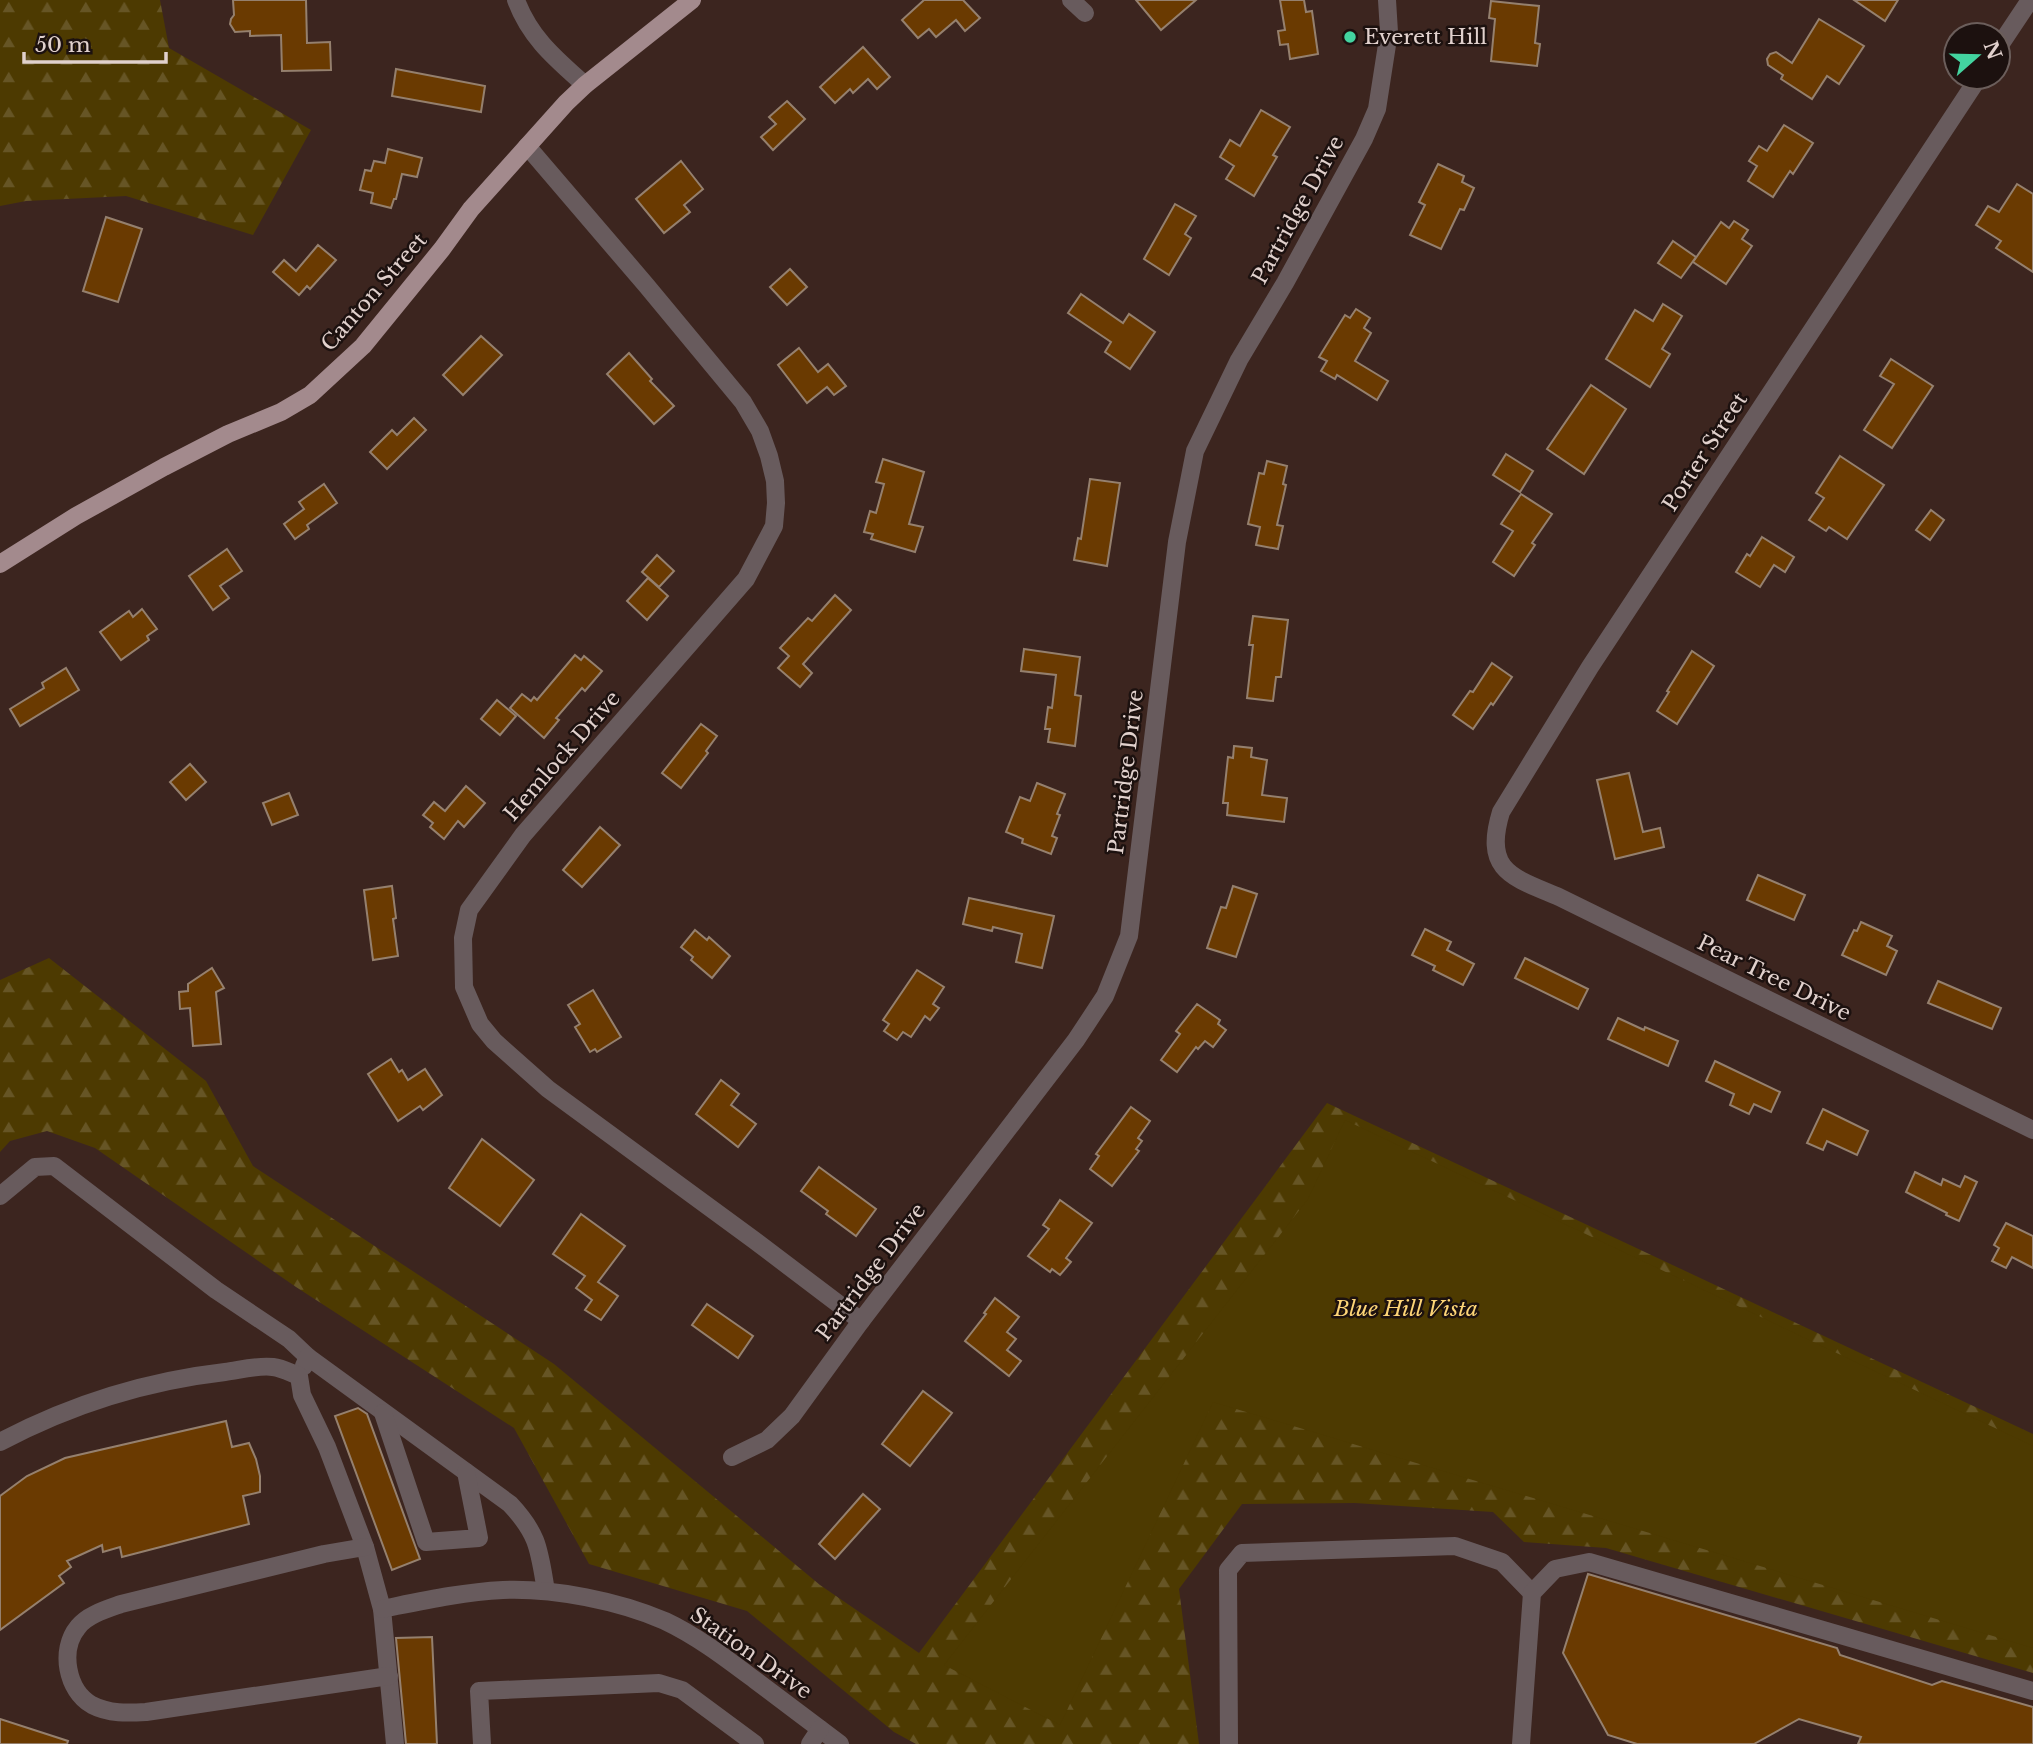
<svg xmlns="http://www.w3.org/2000/svg" width="2033" height="1744" viewBox="0 0 2033 1744" font-family="'Libre Baskerville',serif">
<style>
.forest{fill:url(#forest-firs)}
.green{fill:#4d3a01}
.building{fill:#6a3a01;stroke:#95806e;stroke-width:2}
.lines{fill:none;stroke-linecap:round;stroke-linejoin:round}
.minor{stroke:#685b5d;stroke-width:18}
.major{stroke:#a38a8d;stroke-width:18}
.poi-dot{fill:#43d4a0;stroke:#1c110f;stroke-width:2.5}
.labels{text-anchor:middle;stroke-width:5;stroke-linejoin:round;paint-order:stroke}
.poi-label{font-size:21px;fill:#e1d1cd;stroke:#1c110f;text-anchor:start}
.street-label{font-size:21px;fill:#e1d1cd;stroke:#1c110f}
.park-label{font-size:21px;font-style:italic;fill:#fdd577;stroke:#1c110f}
</style>
<defs>
<pattern id="forest-firs" width="22" height="20" patternUnits="userSpaceOnUse" patternTransform="scale(1.75)"><rect width="22" height="20" fill="#4d3a01"/><path d="M5 1l3.5 6h-7zM16 11l3.5 6h-7z" fill="#665525"/></pattern>
</defs>
<rect width="100%" height="100%" fill="#3c251f"/>
<g class="forest">
<polygon points="0,0 160,0 169,48 311,130 253,235 126,196 26,201 0,206"/>
<polygon points="49,958 206,1081 253,1166 554,1364 820,1585 919,1653 1327,1103 2033,1434 2033,1673 1606,1548 1524,1542 1493,1512 1355,1503 1242,1504 1179,1589 1199,1744 916,1744 894,1732 747,1611 589,1564 514,1428 296,1287 95,1148 47,1131 10,1141 0,1152 0,980"/>
</g>
<polygon class="green" points="1345,1120 2033,1446 2033,1648 1213,1402 1060,1725 944,1665 1308,1199"/>
<g class="building">
<polygon points="233,0 306,0 307,43 330,42 331,70 282,71 281,35 250,36 250,31 235,32 230,24 231,19 234,15"/>
<polygon points="924,0 963,0 980,18 965,31 956,20 936,37 929,29 918,38 902,20"/>
<polygon points="1136,0 1196,0 1161,30"/>
<polygon points="1280,0 1304,0 1306,12 1312,11 1318,54 1290,59 1288,44 1280,45 1278,31 1285,30"/>
<polygon points="1854,0 1898,0 1885,21"/>
<polygon points="1491,1 1539,6 1535,43 1540,44 1537,66 1491,61 1495,19 1489,18"/>
<polygon points="1819,19 1864,46 1839,84 1827,76 1812,99 1781,79 1783,75 1768,65 1767,59 1770,54 1776,52 1792,63"/>
<polygon points="863,47 890,77 877,89 868,79 853,93 850,89 835,103 820,87"/>
<polygon points="396,69 485,86 481,112 392,96"/>
<polygon points="787,101 805,119 773,150 761,137 776,124 769,117"/>
<polygon points="1261,110 1290,127 1273,155 1277,157 1254,196 1226,179 1234,166 1220,157 1230,140 1240,146"/>
<polygon points="1784,125 1813,143 1793,174 1790,171 1773,197 1748,181 1757,166 1749,161 1759,146 1767,151"/>
<polygon points="388,149 422,158 417,177 402,174 396,199 394,199 391,208 371,203 373,193 360,190 365,170 371,171 374,161 385,163"/>
<polygon points="681,161 703,189 684,205 690,212 664,233 636,199"/>
<polygon points="1438,164 1464,176 1462,182 1474,188 1464,210 1460,209 1441,249 1410,235 1425,205 1419,202"/>
<polygon points="2017,184 2033,194 2033,272 1996,248 2001,241 1976,225 1988,206 1999,212"/>
<polygon points="1175,204 1196,216 1185,234 1191,238 1169,275 1144,259"/>
<polygon points="106,217 142,229 118,302 83,291"/>
<polygon points="1734,221 1748,230 1742,239 1752,246 1726,284 1693,262 1721,222 1729,228"/>
<polygon points="1673,241 1696,257 1681,278 1658,263"/>
<polygon points="318,245 336,260 310,289 307,286 299,295 273,272 284,260 296,271"/>
<polygon points="790,269 807,287 787,305 770,287"/>
<polygon points="1081,294 1123,323 1129,314 1155,332 1130,369 1105,352 1111,342 1068,313"/>
<polygon points="1663,304 1682,316 1662,349 1670,354 1650,387 1606,359 1635,310 1653,321"/>
<polygon points="1356,309 1370,318 1364,328 1371,333 1355,361 1388,381 1377,400 1337,375 1335,379 1321,371 1327,361 1319,357 1345,315 1350,318"/>
<polygon points="481,336 502,355 463,395 443,375"/>
<polygon points="799,348 818,372 828,364 846,386 834,395 827,387 807,403 778,365"/>
<polygon points="629,353 652,379 650,381 674,406 654,424 607,374"/>
<polygon points="1891,359 1933,386 1892,448 1864,430 1894,384 1880,376"/>
<polygon points="1591,385 1626,409 1584,474 1547,449"/>
<polygon points="414,418 426,430 387,469 370,452 392,430 397,435"/>
<polygon points="1506,454 1533,471 1520,492 1493,475"/>
<polygon points="1840,456 1884,485 1847,539 1829,527 1826,531 1809,520 1824,498 1816,493"/>
<polygon points="883,459 924,472 909,524 923,527 915,552 871,539 873,534 864,532 870,511 876,513 884,484 876,482"/>
<polygon points="1267,461 1287,466 1283,484 1286,485 1277,525 1283,526 1278,549 1256,545 1260,527 1248,524 1259,473 1264,474"/>
<polygon points="1090,479 1120,483 1107,566 1074,560 1078,538 1081,539"/>
<polygon points="324,484 337,503 307,525 309,529 295,539 284,524 304,509 299,502"/>
<polygon points="1521,494 1552,514 1532,543 1535,545 1514,576 1493,562 1513,531 1501,524"/>
<polygon points="1931,510 1944,520 1930,540 1916,530"/>
<polygon points="1762,537 1794,557 1785,572 1774,565 1760,587 1736,572 1747,554 1750,556"/>
<polygon points="227,549 242,571 220,586 229,598 213,610 189,576"/>
<polygon points="657,555 674,571 659,587 642,572"/>
<polygon points="648,578 668,596 647,620 627,601"/>
<polygon points="835,595 851,610 803,664 812,673 800,687 778,668 789,656 780,648 808,618 812,621"/>
<polygon points="142,609 157,629 147,636 149,640 121,660 100,632 129,611 133,617"/>
<polygon points="1253,616 1288,620 1281,677 1276,677 1273,701 1247,698 1253,645 1249,645"/>
<polygon points="1024,649 1080,657 1075,695 1081,696 1075,746 1048,742 1050,729 1045,729 1048,707 1052,708 1056,675 1021,671"/>
<polygon points="1692,651 1714,666 1677,724 1657,711 1669,692 1667,691"/>
<polygon points="575,655 581,660 584,656 602,671 585,691 582,688 556,718 559,720 544,738 510,708 522,694 531,701 534,697 537,700"/>
<polygon points="1492,663 1512,677 1493,705 1491,703 1473,729 1453,715 1470,691 1473,692"/>
<polygon points="66,668 79,690 20,726 10,709 44,688 42,683"/>
<polygon points="497,700 516,716 500,735 481,719"/>
<polygon points="701,724 717,736 706,751 708,753 681,788 662,773"/>
<polygon points="1234,746 1252,748 1251,757 1267,760 1262,795 1287,798 1284,822 1227,815 1228,803 1223,803 1228,757 1233,758"/>
<polygon points="190,764 206,782 186,800 170,782"/>
<polygon points="1629,773 1643,832 1660,828 1664,847 1615,859 1597,780"/>
<polygon points="1037,783 1065,794 1057,814 1060,815 1052,836 1057,838 1051,854 1022,843 1023,839 1006,832 1020,797 1030,801"/>
<polygon points="466,786 485,803 464,827 458,821 444,839 430,827 433,823 423,815 434,802 445,811"/>
<polygon points="289,793 298,815 272,825 263,803"/>
<polygon points="600,827 620,845 582,887 563,870"/>
<polygon points="1758,875 1805,895 1794,920 1747,900"/>
<polygon points="392,886 396,918 393,919 398,956 373,960 364,890"/>
<polygon points="1233,886 1257,894 1236,957 1207,948 1221,907 1226,908"/>
<polygon points="969,898 1054,916 1042,968 1016,962 1022,934 993,927 992,931 963,924"/>
<polygon points="1861,922 1892,936 1887,946 1897,951 1886,975 1842,955 1854,930 1857,931"/>
<polygon points="1425,929 1451,942 1447,950 1474,964 1463,985 1433,970 1435,966 1412,955"/>
<polygon points="695,930 707,940 709,937 730,956 712,978 691,960 693,957 681,947"/>
<polygon points="1525,958 1588,989 1578,1009 1515,978"/>
<polygon points="212,968 224,988 216,992 221,1044 193,1046 190,1008 180,1009 179,992 188,991 188,984"/>
<polygon points="917,970 944,987 933,1004 939,1008 930,1020 925,1016 911,1037 903,1032 897,1040 884,1031 889,1024 883,1020"/>
<polygon points="1938,981 2001,1008 1992,1029 1928,1003"/>
<polygon points="593,990 621,1037 597,1052 595,1049 590,1052 575,1027 580,1024 568,1005"/>
<polygon points="1197,1004 1220,1020 1218,1024 1226,1030 1213,1047 1205,1041 1198,1049 1196,1047 1177,1072 1161,1060 1180,1034 1176,1031"/>
<polygon points="1618,1018 1644,1030 1645,1027 1678,1041 1668,1066 1608,1039"/>
<polygon points="391,1059 399,1072 402,1070 408,1080 425,1069 442,1095 423,1110 420,1106 398,1121 368,1074"/>
<polygon points="1715,1061 1780,1092 1771,1112 1754,1104 1749,1114 1730,1105 1734,1094 1706,1081"/>
<polygon points="721,1080 739,1094 731,1105 756,1124 738,1147 696,1114"/>
<polygon points="1131,1107 1150,1121 1138,1138 1142,1141 1136,1149 1139,1151 1112,1186 1090,1169 1099,1156 1096,1154"/>
<polygon points="1823,1109 1868,1131 1857,1155 1827,1141 1823,1150 1807,1143"/>
<polygon points="482,1139 534,1180 500,1226 449,1188"/>
<polygon points="819,1167 876,1209 856,1236 826,1214 828,1211 801,1191"/>
<polygon points="1915,1172 1941,1185 1943,1179 1960,1187 1965,1176 1977,1182 1959,1221 1946,1215 1947,1213 1906,1192"/>
<polygon points="1060,1200 1092,1223 1066,1258 1071,1262 1060,1275 1052,1269 1050,1272 1028,1256 1049,1229 1043,1225"/>
<polygon points="581,1214 625,1246 598,1282 618,1296 601,1320 585,1310 592,1300 576,1288 585,1276 553,1254"/>
<polygon points="2006,1223 2033,1236 2033,1268 2012,1257 2006,1268 1992,1261 1999,1248 1994,1245"/>
<polygon points="995,1298 1019,1317 1007,1332 1016,1339 1007,1350 1021,1361 1009,1376 965,1341 986,1314 984,1313"/>
<polygon points="707,1304 753,1336 738,1358 692,1325"/>
<polygon points="923,1391 952,1413 910,1466 882,1444"/>
<polygon points="358,1408 367,1414 420,1559 392,1570 335,1416"/>
<polygon points="226,1421 232,1447 249,1443 256,1459 260,1476 260,1492 243,1496 249,1524 122,1557 120,1547 103,1552 102,1545 67,1561 71,1567 59,1576 64,1583 0,1630 0,1496 27,1476 65,1458"/>
<polygon points="863,1494 880,1509 835,1559 819,1544"/>
<polygon points="1588,1574 1837,1648 1840,1655 1932,1685 1942,1681 2033,1707 2033,1744 1858,1744 1861,1737 1799,1719 1754,1744 1637,1744 1608,1735 1563,1653"/>
<polygon points="432,1637 437,1744 406,1744 396,1638"/>
<polygon points="0,1719 68,1741 67,1744 0,1744"/>
</g>
<g class="lines">
<g class="minor">
<path d="M516 0C530 38 556 59 585 85"/>
<polyline points="1071,0 1085,13"/>
<polyline points="1998,48 2030,0"/>
<path d="M1979 77 1590 667 1501 812C1483 871 1512 877 1559 897L2033 1130"/>
<polyline points="527,146 646,285 743,402 760,431 769,456 775,481 776,503 774,526 746,579 523,835 469,910 463,938 464,987 480,1024 494,1041 548,1089 754,1240 861,1321"/>
<polyline points="0,1196 35,1167 54,1166 216,1290 289,1339 308,1357"/>
<path d="M304 1366 308 1357 510 1504C539 1535 539 1550 546 1591"/>
<polyline points="383,1413 426,1542 479,1538 466,1472"/>
<path d="M0 1442C70 1405 146 1381 225 1372 240 1370 258 1365 273 1367 282 1368 291 1373 299 1376L302 1395 327 1447 365 1547 382 1609 395 1744"/>
<polyline points="732,1457 767,1440 792,1416 861,1321 1076,1040 1105,996 1129,936 1177,542 1195,451 1239,360 1285,283 1364,139 1377,109 1389,32 1387,0"/>
<path d="M365 1547 324 1554 121 1604C107 1609 87 1615 78 1627 59 1650 67 1691 92 1705 109 1714 128 1713 146 1712L389 1676"/>
<path d="M382 1609C422 1601 462 1592 503 1590 554 1588 619 1601 665 1621 697 1636 727 1659 755 1680 783 1701 812 1723 840 1744"/>
<polyline points="482,1744 479,1691 659,1683 682,1690 755,1744"/>
<polyline points="810,1744 820,1729"/>
<polyline points="1229,1744 1228,1570 1242,1553 1455,1546 1502,1562 1532,1593"/>
<polyline points="1521,1744 1532,1593 1555,1569 1589,1562 2033,1691"/>
</g>
<polyline class="major" points="0,564 76,516 164,467 228,434 281,412 310,395 363,346 442,249 471,209 566,103 585,85 692,0"/>
</g>
<circle class="poi-dot" cx="1350" cy="37" r="7"/>
<g class="labels">
<g class="poi-label">
<text x="1364" y="44">Everett Hill</text>
</g>
<g class="street-label">
<text transform="translate(1298 210) rotate(-61)" y="7">Partridge Drive</text>
<text transform="translate(374 292) rotate(-49)" y="7">Canton Street</text>
<text transform="translate(1705 452) rotate(-57)" y="7">Porter Street</text>
<text transform="translate(562 756) rotate(-49)" y="7">Hemlock Drive</text>
<text transform="translate(1126 772) rotate(-83)" y="7">Partridge Drive</text>
<text transform="translate(1774 978) rotate(26)" y="7">Pear Tree Drive</text>
<text transform="translate(871 1272) rotate(-53)" y="7">Partridge Drive</text>
<text transform="translate(751 1653) rotate(35)" y="7">Station Drive</text>
</g>
<g class="park-label">
<text x="1406" y="1316">Blue Hill Vista</text>
</g>
</g>
<g transform="translate(1977 56) rotate(70)"><circle r="33" fill="#1c110f" stroke="#6b5e5b" stroke-width="2"/>
<path d="M0-5L12 26L0 18L-12 26Z" fill="#43d4a0"/>
<text y="-10" font-size="19" font-weight="bold" text-anchor="middle" fill="#e1d1cd">N</text>
</g>
<path d="M24 52v10h142v-10" fill="none" stroke="#e1d1cd" stroke-width="3.5"/>
<text x="35" y="52" font-size="21" fill="#e1d1cd" stroke="#1c110f" stroke-width="5" paint-order="stroke">50 m</text>
</svg>
